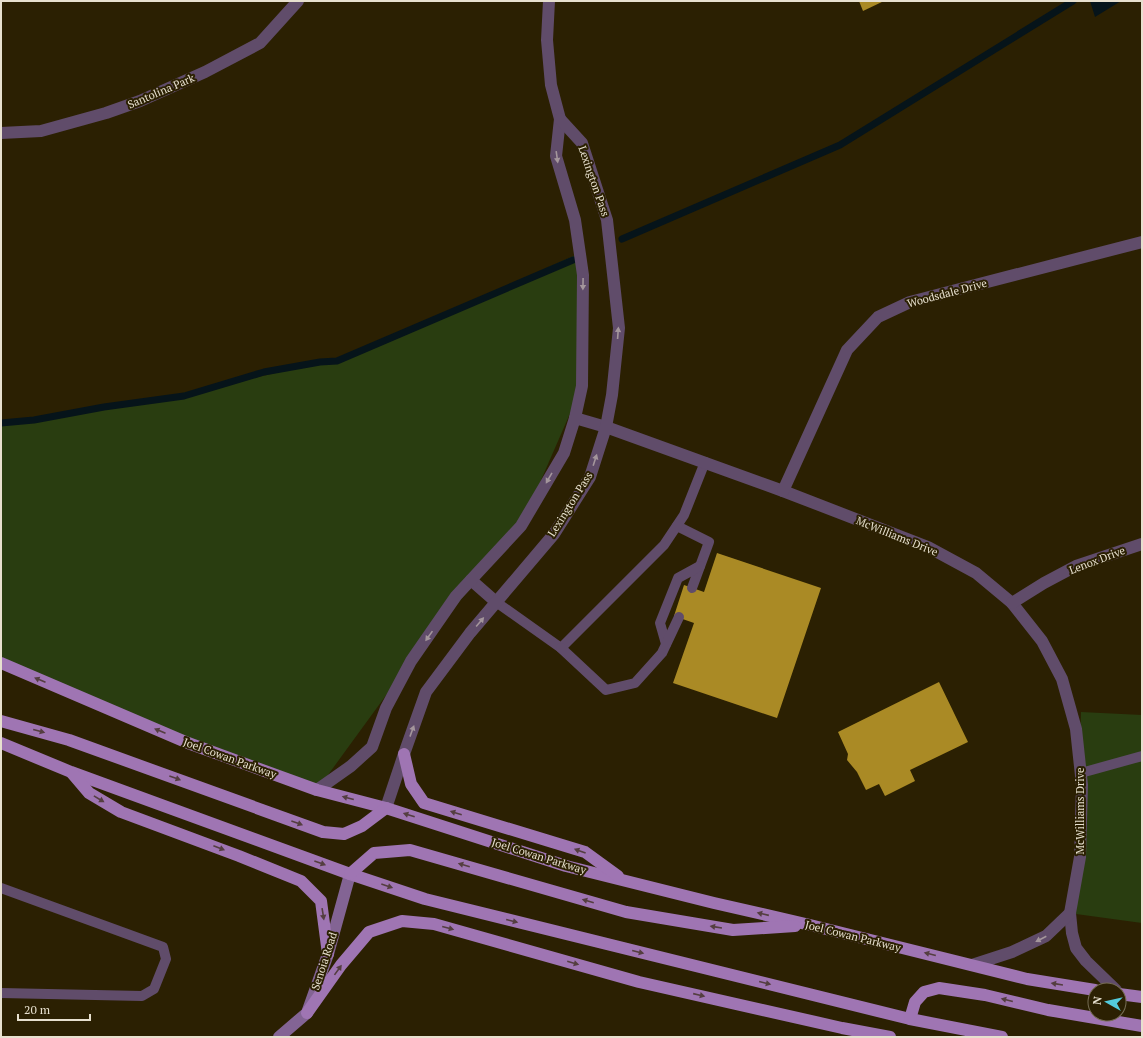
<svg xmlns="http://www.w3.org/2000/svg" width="1143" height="1038" viewBox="0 0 1143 1038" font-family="'PT Serif',serif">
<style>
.green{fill:#293d10}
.water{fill:#06141a}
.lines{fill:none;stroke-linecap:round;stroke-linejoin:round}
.stream{stroke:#06141a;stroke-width:7}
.building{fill:#aa8a25}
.lane{stroke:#604c6a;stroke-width:10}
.street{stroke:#604c6a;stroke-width:12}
.secondary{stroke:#836494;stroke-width:12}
.primary{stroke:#9f75b3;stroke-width:12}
.oneway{fill:#a4969c}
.oneway2{fill:#543e40}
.labels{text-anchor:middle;stroke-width:4;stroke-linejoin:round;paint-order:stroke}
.street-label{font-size:11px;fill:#e7e0cf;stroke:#2b2002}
</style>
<rect width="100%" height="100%" fill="#2b2002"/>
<g class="green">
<polygon points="580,253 582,386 521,526 411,661 317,790 1,663 1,425 211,388 353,355"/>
<polygon points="1081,712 1142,715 1142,923 1076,914"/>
</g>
<polygon class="water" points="1090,1 1121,1 1095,17"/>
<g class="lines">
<g class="stream">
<polyline points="622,239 840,145 1073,1"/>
<polyline points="1,423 34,420 104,407 184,396 264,372 320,362 337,361 573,260"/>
</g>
</g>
<g class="building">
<polygon points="859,1 884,1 863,11"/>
<polygon points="717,553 821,588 777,718 673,683 694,623 674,616 684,585 704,592"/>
<polygon points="939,682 968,742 910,770 915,781 885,796 879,784 866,790 857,772 847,760 848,754 838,732"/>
</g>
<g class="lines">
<g class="lane">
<polyline points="677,526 709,542 692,588"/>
<polyline points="496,602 561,648 664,545 684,515 705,462"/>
<polyline points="666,644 660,623 678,578 700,566"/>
<polyline points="561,648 606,690 635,683 662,653 679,617"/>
<polyline points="1081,773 1142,756"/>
<polyline points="1,888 163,947 166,959 154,989 142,996 1,993"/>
</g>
<g class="street">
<polyline points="1,133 41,131 106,113 140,101 205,72 260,43 298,1"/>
<polyline points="575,418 606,427 783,491 928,547 976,573 1012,603 1042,641 1062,679 1076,729 1082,785 1080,857 1070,913 1072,933 1076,948 1086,961 1116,990"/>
<polyline points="783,491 847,350 878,317 910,302 1142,242"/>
<polyline points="471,580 496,602"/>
<polyline points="1012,603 1044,583 1076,566 1142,544"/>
<polyline points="317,790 351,766 372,747 386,708 411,661 456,596 521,526 564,453 575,418 582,386 583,275 575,220 556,156 560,119 551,85 547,40 549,1"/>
<polyline points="386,808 404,754 426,692 470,633 554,534 590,477 606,427 612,395 619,328 607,220 582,143 560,119"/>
<polyline points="972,965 1012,952 1046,936 1070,913"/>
</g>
<polyline class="secondary" points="279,1037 307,1013 328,954 350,874"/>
<g class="primary">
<polyline points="1,663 188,743 317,790 386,808 566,866 714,903 810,925 1027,979 1095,990"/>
<polyline points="1,721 69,740 323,832 344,834 362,826 386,808"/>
<polyline points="1,743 71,772 350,874 425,899 910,1019 1002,1037"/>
<polyline points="404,754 411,784 424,803 585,852 618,876"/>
<polyline points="72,773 89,793 121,812 239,856 301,881 321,901 328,954"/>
<polyline points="350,874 374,853 410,850 626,912 733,930 795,926"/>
<polyline points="1119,994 1142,997"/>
<polyline points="307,1013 341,965 369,932 402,921 434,924 639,982 842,1028 890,1037"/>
<polyline points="910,1019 915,1002 924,992 939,988 985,995 1048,1010 1142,1026"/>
</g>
</g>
<defs><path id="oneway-solid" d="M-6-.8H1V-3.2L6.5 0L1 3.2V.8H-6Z"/></defs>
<g class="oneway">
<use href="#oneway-solid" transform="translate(557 157) rotate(82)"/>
<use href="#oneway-solid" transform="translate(583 284) rotate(91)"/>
<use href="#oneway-solid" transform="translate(618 333) rotate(-86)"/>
<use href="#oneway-solid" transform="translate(595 460) rotate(-72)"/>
<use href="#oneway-solid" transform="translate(549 478) rotate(120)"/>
<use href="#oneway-solid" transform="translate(480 622) rotate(-50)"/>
<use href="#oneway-solid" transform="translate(429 636) rotate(125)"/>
<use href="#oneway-solid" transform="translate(412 731) rotate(-70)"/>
<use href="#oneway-solid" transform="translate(1041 939) rotate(153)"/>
</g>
<g class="oneway2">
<use href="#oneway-solid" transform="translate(40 680) rotate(-157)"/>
<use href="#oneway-solid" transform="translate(39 731) rotate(15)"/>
<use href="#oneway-solid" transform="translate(160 731) rotate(-157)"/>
<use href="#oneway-solid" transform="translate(175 778) rotate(20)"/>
<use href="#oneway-solid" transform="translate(348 798) rotate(-165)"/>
<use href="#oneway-solid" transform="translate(99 799) rotate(31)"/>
<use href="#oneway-solid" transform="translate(456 813) rotate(-163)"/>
<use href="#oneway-solid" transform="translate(409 815) rotate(-162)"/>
<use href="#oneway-solid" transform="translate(297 823) rotate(20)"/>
<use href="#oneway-solid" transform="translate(219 848) rotate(21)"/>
<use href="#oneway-solid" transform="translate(580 851) rotate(-160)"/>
<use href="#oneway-solid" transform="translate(320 863) rotate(20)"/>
<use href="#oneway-solid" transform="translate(464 865) rotate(-164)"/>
<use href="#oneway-solid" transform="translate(387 886) rotate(19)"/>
<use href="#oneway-solid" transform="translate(588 901) rotate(-164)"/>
<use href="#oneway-solid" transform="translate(323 914) rotate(81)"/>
<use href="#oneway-solid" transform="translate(763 914) rotate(-167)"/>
<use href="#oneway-solid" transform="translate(512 921) rotate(14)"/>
<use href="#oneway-solid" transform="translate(716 927) rotate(-171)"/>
<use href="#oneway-solid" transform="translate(448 928) rotate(15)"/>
<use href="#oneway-solid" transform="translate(638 952) rotate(14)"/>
<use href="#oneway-solid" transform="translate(930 954) rotate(-166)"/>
<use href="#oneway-solid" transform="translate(573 963) rotate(16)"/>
<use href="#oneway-solid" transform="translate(338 970) rotate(-54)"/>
<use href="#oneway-solid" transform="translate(765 983) rotate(14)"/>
<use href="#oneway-solid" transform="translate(1057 984) rotate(-171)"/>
<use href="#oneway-solid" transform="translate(699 995) rotate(13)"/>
<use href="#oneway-solid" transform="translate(1007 1000) rotate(-166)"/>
</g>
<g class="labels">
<g class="street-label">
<text transform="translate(161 91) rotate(-23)" y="4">Santolina Park</text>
<text transform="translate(594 181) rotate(71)" y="4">Lexington Pass</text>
<text transform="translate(947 293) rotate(-15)" y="4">Woodsdale Drive</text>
<text transform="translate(570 504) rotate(-58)" y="4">Lexington Pass</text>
<text transform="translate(897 536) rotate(22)" y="4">McWilliams Drive</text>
<text transform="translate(1097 560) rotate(-21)" y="4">Lenox Drive</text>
<text transform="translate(230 758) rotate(20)" y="4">Joel Cowan Parkway</text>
<text transform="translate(1080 811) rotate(-90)" y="4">McWilliams Drive</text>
<text transform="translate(539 856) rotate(17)" y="4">Joel Cowan Parkway</text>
<text transform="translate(853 936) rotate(14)" y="4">Joel Cowan Parkway</text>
<text transform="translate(324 961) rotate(-72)" y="4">Senoia Road</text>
</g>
</g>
<rect width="1143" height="1038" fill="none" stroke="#e7e0cf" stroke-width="4"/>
<g transform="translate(1107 1002) rotate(278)"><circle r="19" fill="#2b2002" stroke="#766d54"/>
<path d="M0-3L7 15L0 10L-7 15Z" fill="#53cbdc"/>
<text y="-6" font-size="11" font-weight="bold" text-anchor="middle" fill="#e7e0cf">N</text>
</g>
<path d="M18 1014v6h72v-6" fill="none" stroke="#e7e0cf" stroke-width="2"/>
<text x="24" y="1014" font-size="12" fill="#e7e0cf" stroke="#2b2002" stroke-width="3" paint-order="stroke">20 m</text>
</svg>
